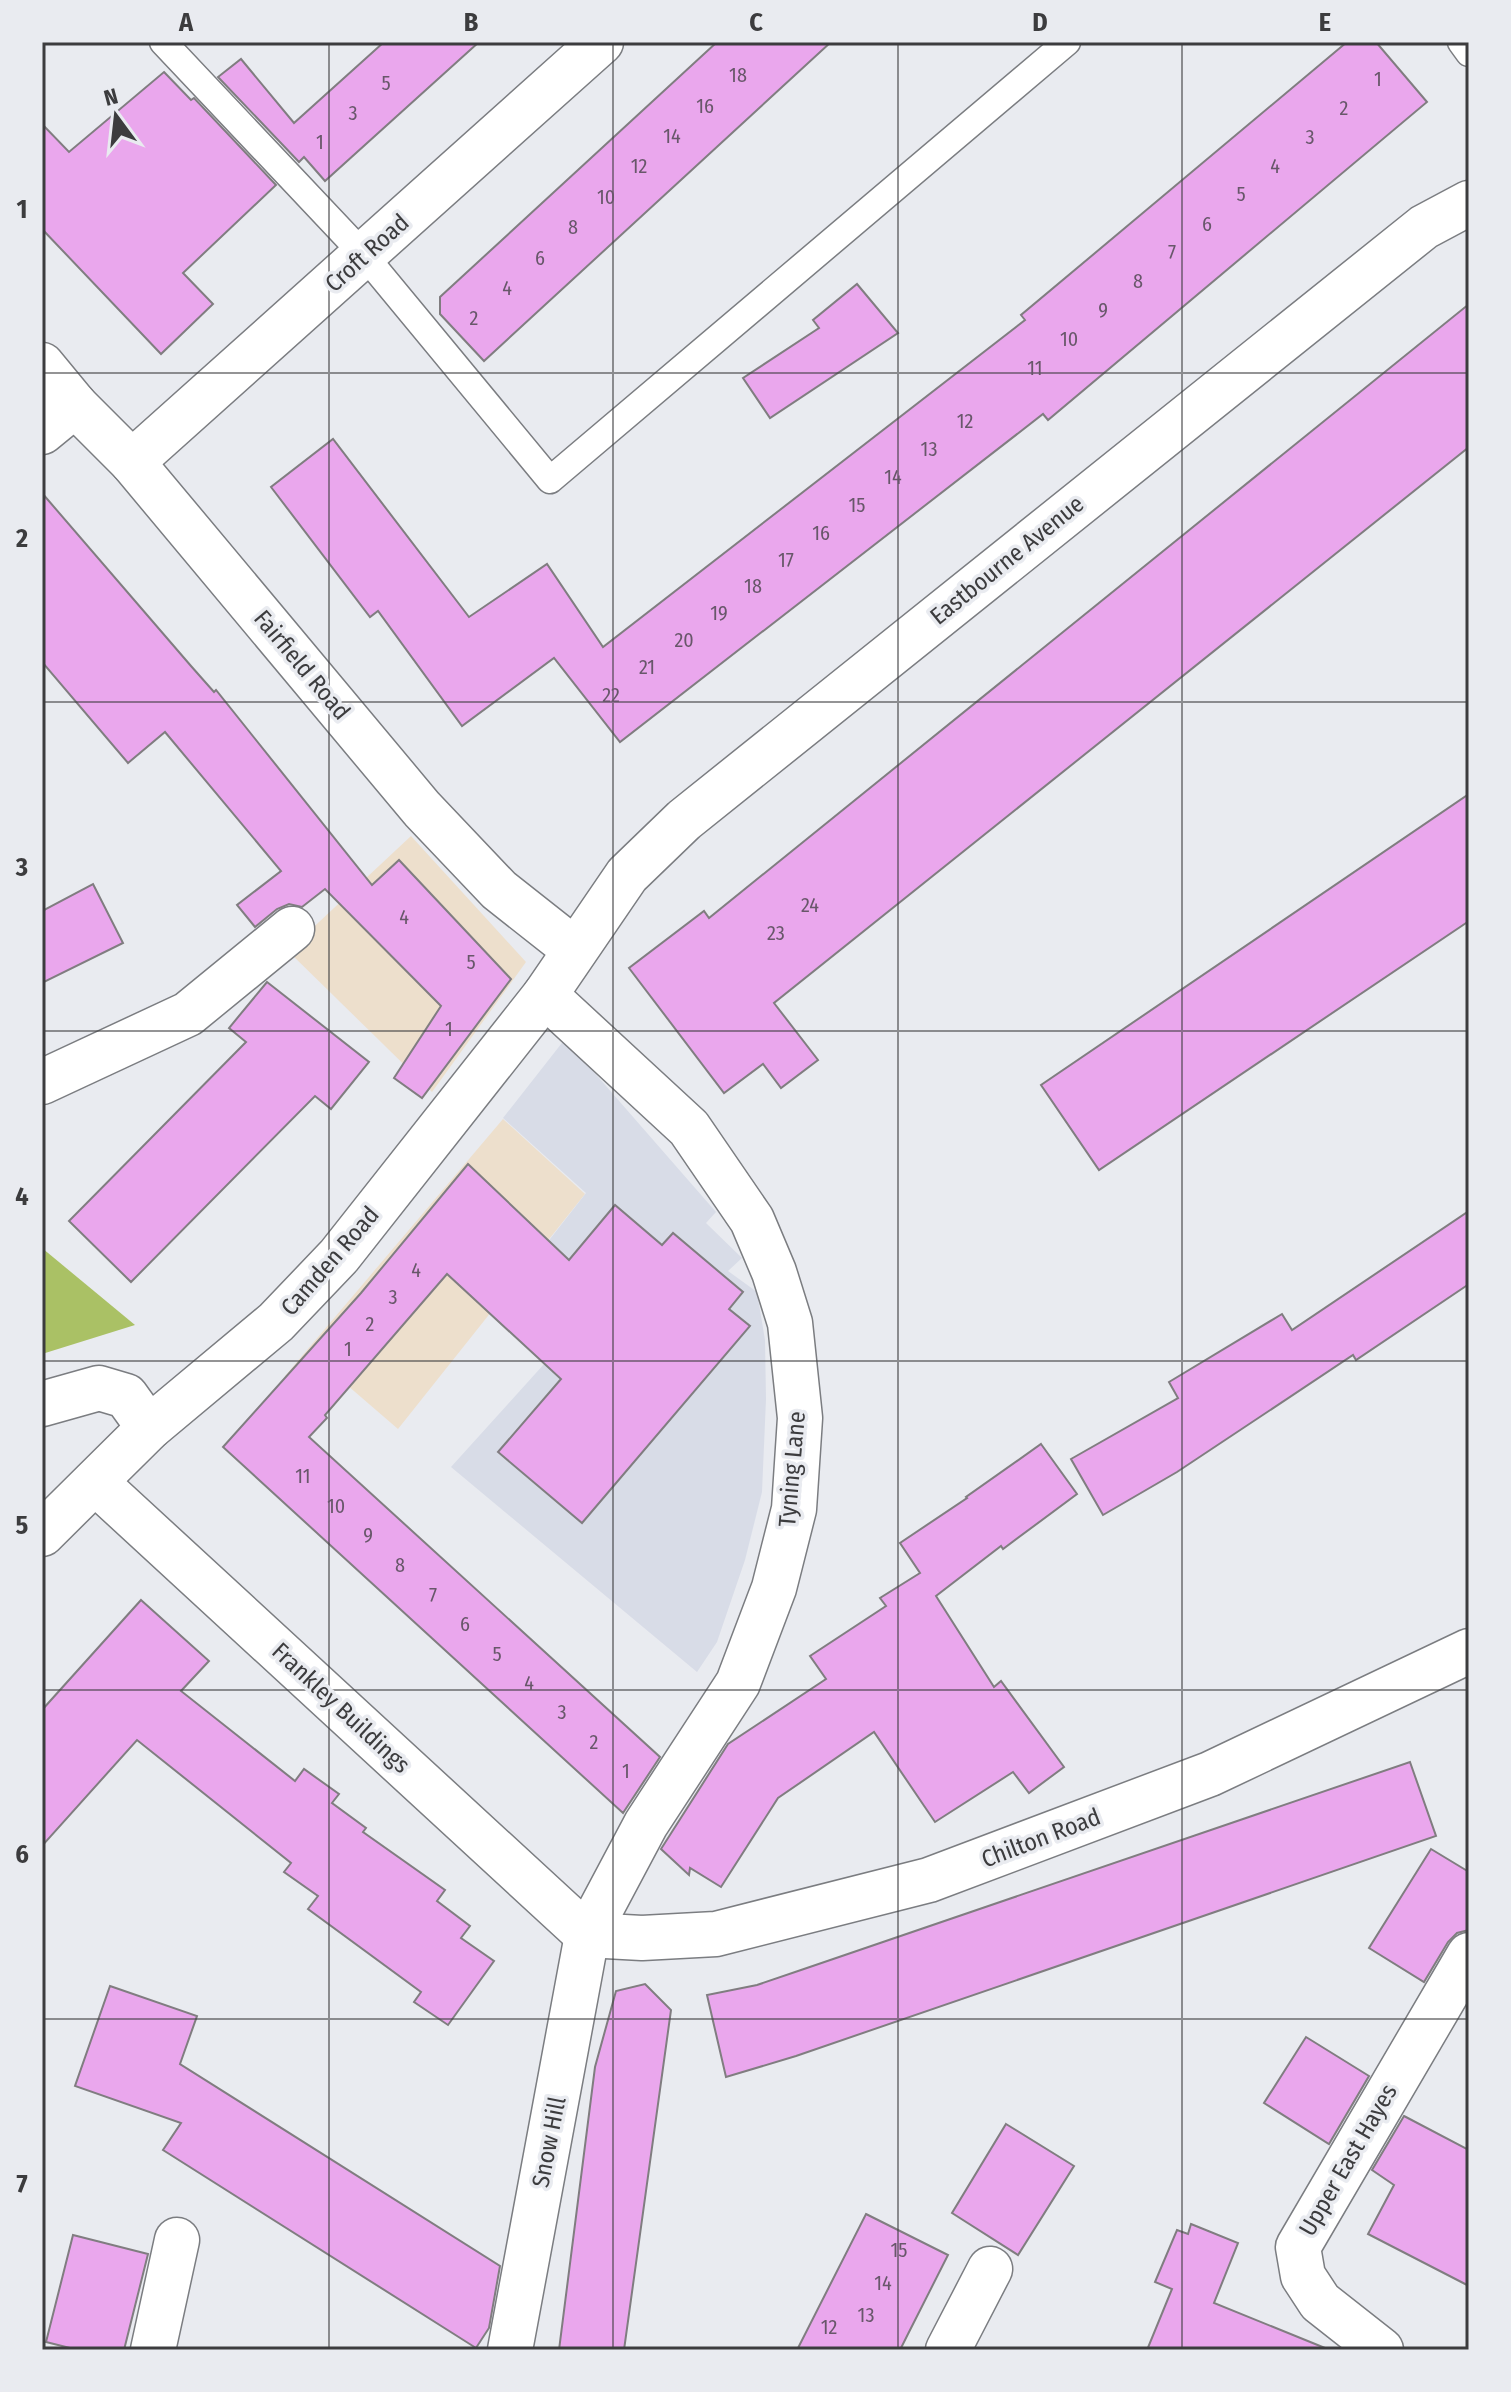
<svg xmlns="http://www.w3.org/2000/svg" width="1511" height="2392" viewBox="0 0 1511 2392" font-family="'Fira Sans Condensed',sans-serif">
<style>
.commercial{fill:#eddfcc}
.built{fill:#d8dce7}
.forest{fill:#aac165}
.building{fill:#eaa7ed;stroke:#807d80;stroke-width:2}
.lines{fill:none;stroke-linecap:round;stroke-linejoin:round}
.lane-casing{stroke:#7b7d81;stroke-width:29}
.street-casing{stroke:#7b7d81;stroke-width:47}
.lane{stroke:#fff;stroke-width:26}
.street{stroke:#fff;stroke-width:44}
.grid{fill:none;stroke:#3c3c3e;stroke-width:2;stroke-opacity:0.55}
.labels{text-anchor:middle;stroke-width:7;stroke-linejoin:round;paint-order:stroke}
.number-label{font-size:20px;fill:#68576a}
.street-label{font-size:24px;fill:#3c3c3e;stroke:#e9ebf0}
.neatline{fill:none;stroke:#3c3c3e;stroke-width:3}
.grid-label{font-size:26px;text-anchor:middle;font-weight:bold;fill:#3c3c3e}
</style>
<rect width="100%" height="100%" fill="#e9ebf0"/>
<g class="commercial">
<polygon points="411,836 526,962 432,1092 288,951"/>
<polygon points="503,1119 585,1194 398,1429 340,1379 317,1407 285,1376"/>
</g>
<polygon class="built" points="565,1039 716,1212 706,1223 742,1258 728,1271 757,1292 765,1340 766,1399 762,1492 745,1560 717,1642 697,1672 451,1467 572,1333 518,1280 586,1193 503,1118"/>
<polygon class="forest" points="42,1248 135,1325 42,1354"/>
<g class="building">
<polygon points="384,42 479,42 325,181 304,157 299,162 218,77 241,59 294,123"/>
<polygon points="717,42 831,42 484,361 440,314 440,297"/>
<polygon points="1347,42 1376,42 1427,102 1048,420 1043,414 620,742 554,658 462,726 378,611 370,617 271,487 333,439 469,617 547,564 603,647 1025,320 1021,315"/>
<polygon points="164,72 191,100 194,98 276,185 183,273 213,304 161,354 42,229 42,124 69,152"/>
<polygon points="857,284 898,333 770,418 743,378 819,328 813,320"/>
<polygon points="1469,304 1469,447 774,1003 818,1060 781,1088 763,1064 724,1093 629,968 704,911 709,918"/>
<polygon points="42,493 191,666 214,692 216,690 372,885 399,860 511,979 422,1098 394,1078 441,1006 325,889 302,907 289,904 277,909 255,927 237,905 281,871 165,732 128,763 42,662"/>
<polygon points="1469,794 1469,921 1099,1170 1041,1085"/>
<polygon points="93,884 123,943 42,983 42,911"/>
<polygon points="267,982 369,1062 331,1109 315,1096 131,1282 69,1221 246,1042 229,1028"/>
<polygon points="468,1164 569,1260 615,1205 662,1245 673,1233 743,1292 729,1309 750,1326 582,1523 498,1452 561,1379 447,1274 325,1415 327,1418 309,1437 660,1757 623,1813 223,1447 361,1293"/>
<polygon points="1469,1211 1469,1284 1356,1360 1353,1355 1177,1472 1103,1515 1071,1459 1178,1398 1169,1382 1282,1314 1292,1330"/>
<polygon points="1041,1444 1077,1494 1003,1549 1001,1546 936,1596 994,1687 1001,1681 1064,1767 1029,1793 1013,1772 935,1822 874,1732 778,1798 721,1887 690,1868 689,1875 661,1849 728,1744 826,1679 810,1656 886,1606 880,1598 920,1573 900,1543 967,1498 966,1497"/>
<polygon points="141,1600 209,1661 181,1691 295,1781 304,1769 339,1794 332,1803 366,1828 363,1832 445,1890 437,1901 470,1926 461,1938 494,1961 448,2025 414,2002 421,1992 308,1909 318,1896 284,1872 291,1863 137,1740 42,1846 42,1710"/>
<polygon points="1410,1762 1436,1836 796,2056 726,2077 707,1995 757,1985 801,1970"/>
<polygon points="1431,1849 1469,1872 1469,1930 1457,1933 1448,1942 1424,1982 1369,1948"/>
<polygon points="645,1984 671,2010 624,2350 559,2350 595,2067 616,1991"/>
<polygon points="110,1986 197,2016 180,2064 500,2266 489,2328 476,2348 163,2150 181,2123 75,2086"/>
<polygon points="1306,2037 1369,2076 1329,2144 1264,2103"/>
<polygon points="1404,2116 1469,2150 1469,2286 1368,2234 1394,2185 1372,2170"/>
<polygon points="1006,2124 1074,2166 1018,2255 952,2213"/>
<polygon points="866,2214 948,2255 908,2334 900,2350 797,2350"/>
<polygon points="1191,2224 1238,2243 1214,2303 1325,2348 1325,2350 1147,2350 1172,2289 1155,2282 1177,2230 1188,2234"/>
<polygon points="73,2235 148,2254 124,2350 78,2350 46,2342"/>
</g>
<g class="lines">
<g class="lane-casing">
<g id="lane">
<polyline points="163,42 364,255 550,480 1067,42"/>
<polyline points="1461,42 1469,53"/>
</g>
</g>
<g class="street-casing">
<g id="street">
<polyline points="42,365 75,405 132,462 422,809 499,890 575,950"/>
<polyline points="42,432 75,405"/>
<polyline points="132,462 601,42"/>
<polyline points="42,1082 188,1014 292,929"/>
<polyline points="42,1404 99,1388 126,1396 149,1428"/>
<polyline points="95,1482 587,1935"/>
<polyline points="42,1534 149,1428 276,1322 339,1256 545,995 627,875 684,820 1424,227 1469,203"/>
<polyline points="587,1935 642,1938 716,1934 929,1880 1210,1774 1469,1651"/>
<polyline points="153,2350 177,2240"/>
<polyline points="510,2350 587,1935 646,1824 738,1683 774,1588 794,1509 800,1418 790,1323 774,1272 752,1220 689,1128 545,995"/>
<polyline points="948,2350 990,2269"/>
<polyline points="1381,2350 1320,2302 1303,2276 1298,2247 1469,1955"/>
</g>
</g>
<use href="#lane" class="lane"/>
<use href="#street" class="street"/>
</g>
<path class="grid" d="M329 42V2350M613 42V2350M898 42V2350M1182 42V2350M42 373H1469M42 702H1469M42 1031H1469M42 1361H1469M42 1690H1469M42 2019H1469"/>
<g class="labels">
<g class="number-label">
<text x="738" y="82">18</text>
<text x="1378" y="86">1</text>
<text x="386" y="90">5</text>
<text x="705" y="113">16</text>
<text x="1344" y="115">2</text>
<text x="353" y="120">3</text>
<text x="672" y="143">14</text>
<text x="1310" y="144">3</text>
<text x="320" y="149">1</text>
<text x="639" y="173">12</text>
<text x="1275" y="173">4</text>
<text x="1241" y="201">5</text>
<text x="606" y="204">10</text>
<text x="1207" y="231">6</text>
<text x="573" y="234">8</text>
<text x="1172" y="259">7</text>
<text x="540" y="265">6</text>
<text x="1138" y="288">8</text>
<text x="507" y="295">4</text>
<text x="1103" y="317">9</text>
<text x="474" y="325">2</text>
<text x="1069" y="346">10</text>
<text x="1035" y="375">11</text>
<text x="965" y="428">12</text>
<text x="929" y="456">13</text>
<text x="893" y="484">14</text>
<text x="857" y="512">15</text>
<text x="821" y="540">16</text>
<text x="786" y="567">17</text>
<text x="753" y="593">18</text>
<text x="719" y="620">19</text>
<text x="684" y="647">20</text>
<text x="647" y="674">21</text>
<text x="611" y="702">22</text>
<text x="810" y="912">24</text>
<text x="404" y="924">4</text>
<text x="776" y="940">23</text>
<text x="471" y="969">5</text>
<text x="449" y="1036">1</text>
<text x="416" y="1277">4</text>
<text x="393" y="1304">3</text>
<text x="370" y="1331">2</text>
<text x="348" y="1356">1</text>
<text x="303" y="1483">11</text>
<text x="336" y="1513">10</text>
<text x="368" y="1542">9</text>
<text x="400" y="1572">8</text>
<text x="433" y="1602">7</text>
<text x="465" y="1631">6</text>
<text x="497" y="1661">5</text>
<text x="529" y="1690">4</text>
<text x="562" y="1719">3</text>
<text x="594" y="1749">2</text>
<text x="626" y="1778">1</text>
<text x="899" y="2257">15</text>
<text x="883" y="2290">14</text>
<text x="866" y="2322">13</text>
<text x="829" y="2334">12</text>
</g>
<g class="street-label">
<text transform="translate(367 253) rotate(-42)" y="8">Croft Road</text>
<text transform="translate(1007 560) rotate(-39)" y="8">Eastbourne Avenue</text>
<text transform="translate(302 665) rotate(50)" y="8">Fairfield Road</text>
<text transform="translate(330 1261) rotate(-49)" y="8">Camden Road</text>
<text transform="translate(792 1469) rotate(-85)" y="8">Tyning Lane</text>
<text transform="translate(341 1708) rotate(43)" y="8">Frankley Buildings</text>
<text transform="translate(1041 1838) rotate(-21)" y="8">Chilton Road</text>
<text transform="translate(549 2142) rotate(-79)" y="8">Snow Hill</text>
<text transform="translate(1348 2160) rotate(-60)" y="8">Upper East Hayes</text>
</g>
</g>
<rect width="1511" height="2392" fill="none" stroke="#e9ebf0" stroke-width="88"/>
<g transform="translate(116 116) rotate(345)" stroke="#e9ebf0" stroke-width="6" paint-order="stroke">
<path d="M0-6L14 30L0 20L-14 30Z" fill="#3c3c3e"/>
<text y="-12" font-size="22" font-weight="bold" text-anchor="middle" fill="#3c3c3e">N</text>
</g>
<rect x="44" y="44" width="1423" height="2304" class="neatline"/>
<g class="grid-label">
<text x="186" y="31">A</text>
<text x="471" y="31">B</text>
<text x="756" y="31">C</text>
<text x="1040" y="31">D</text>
<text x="1325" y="31">E</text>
<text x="22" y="218">1</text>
<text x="22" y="547">2</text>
<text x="22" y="876">3</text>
<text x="22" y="1205">4</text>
<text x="22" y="1534">5</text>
<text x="22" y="1863">6</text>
<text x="22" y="2193">7</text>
</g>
</svg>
